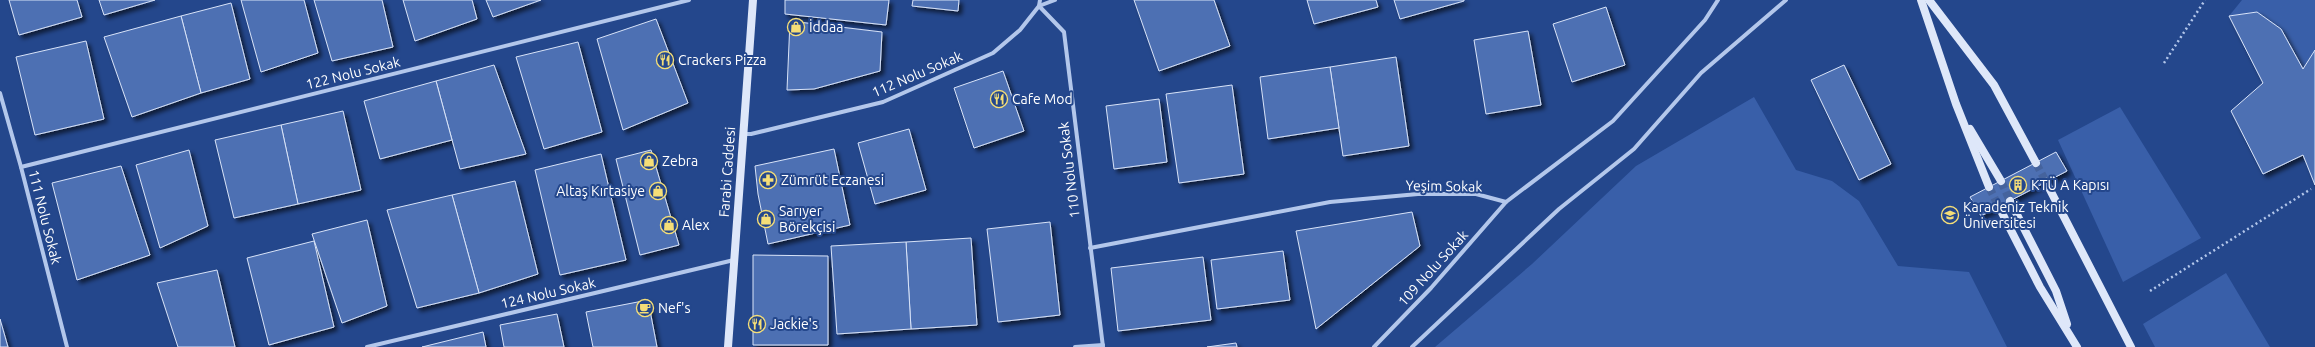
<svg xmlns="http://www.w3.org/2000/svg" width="2315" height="347" viewBox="0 0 2315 347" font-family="Ubuntu,sans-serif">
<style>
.green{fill:#395fa9}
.building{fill:#4d70b3;stroke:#d8e3f8;filter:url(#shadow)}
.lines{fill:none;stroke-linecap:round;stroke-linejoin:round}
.secondary-tunnel{stroke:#45639d;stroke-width:8;stroke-dasharray:8 4;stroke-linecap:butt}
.path{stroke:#b3c7eb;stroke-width:2.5;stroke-dasharray:2 3;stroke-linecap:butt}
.street{stroke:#b3c7eb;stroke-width:4}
.secondary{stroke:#dee7f9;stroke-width:8}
.labels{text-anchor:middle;stroke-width:4;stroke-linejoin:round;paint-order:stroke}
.poi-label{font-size:14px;fill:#fff;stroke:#24478c;text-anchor:start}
.street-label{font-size:14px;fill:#fff;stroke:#24478c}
</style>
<defs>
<filter id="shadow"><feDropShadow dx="3.5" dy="3.5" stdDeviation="2" flood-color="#0009"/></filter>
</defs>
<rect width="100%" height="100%" fill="#24478c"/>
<g class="green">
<polygon points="2242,0 2315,0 2315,50 2303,69 2281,29 2257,12 2229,16"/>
<polygon points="1754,97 1796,170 1832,181 1859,201 1898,266 1969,272 2007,347 1435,347 1532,264 1636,166"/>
<polygon points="2120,107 2201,238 2123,282 2058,140"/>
<polygon points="2226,273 2270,347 2155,347 2143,324"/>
</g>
<g class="building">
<polygon points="9,0 77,0 82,17 19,35"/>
<polygon points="99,0 155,0 104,15"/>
<polygon points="241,0 304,0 318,53 261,72"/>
<polygon points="314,0 382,0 393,47 332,61"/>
<polygon points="403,0 472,0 477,19 415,41"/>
<polygon points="486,0 541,0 493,17"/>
<polygon points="785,0 889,0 886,25 785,14"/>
<polygon points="913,0 959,0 958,11 912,6"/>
<polygon points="1134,0 1214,0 1230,46 1159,71"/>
<polygon points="1307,0 1376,0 1378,7 1314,24"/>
<polygon points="1394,0 1464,0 1464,1 1400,19"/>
<polygon points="231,3 250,79 201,93 181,16"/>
<polygon points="1606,7 1625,65 1572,82 1553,24"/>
<polygon points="2257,12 2281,29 2303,69 2315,50 2315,185 2303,155 2263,174 2231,111 2263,83 2229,16"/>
<polygon points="181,16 201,93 132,117 104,37"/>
<polygon points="656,19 688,103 623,130 597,39"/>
<polygon points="790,21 882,32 880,71 814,89 787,90"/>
<polygon points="1528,31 1541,105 1486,114 1474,40"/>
<polygon points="86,41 104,119 35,135 16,57"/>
<polygon points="578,42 602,132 544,149 516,57"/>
<polygon points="1396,57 1409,146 1343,156 1330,67"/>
<polygon points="494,65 526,154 460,169 436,81"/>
<polygon points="1844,65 1891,164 1859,180 1811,80"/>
<polygon points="1330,67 1339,128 1268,139 1260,77"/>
<polygon points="1003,71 1024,131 974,148 954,88"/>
<polygon points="436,81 452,140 380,159 364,101"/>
<polygon points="1232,85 1244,174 1179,183 1166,94"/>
<polygon points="1159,99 1167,162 1114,169 1106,106"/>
<polygon points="343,111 361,190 298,204 281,125"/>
<polygon points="281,125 298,204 234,218 215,140"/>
<polygon points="909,129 926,190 875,204 858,143"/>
<polygon points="834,149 850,225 768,244 758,194 755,166"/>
<polygon points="189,150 208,226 160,248 136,165"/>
<polygon points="651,150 679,245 640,255 616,159"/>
<polygon points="2056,152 2067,171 1981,216 1970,197"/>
<polygon points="601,154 626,260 560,275 535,170"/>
<polygon points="121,166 150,255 77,280 52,183"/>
<polygon points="515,181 538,274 479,293 452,195"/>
<polygon points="452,195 479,293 417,308 387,210"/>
<polygon points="1412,212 1420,246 1316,329 1296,231"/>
<polygon points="367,220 387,306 342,323 312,234"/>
<polygon points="1050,222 1060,315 998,322 987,229"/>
<polygon points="971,238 977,325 911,329 906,242"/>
<polygon points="314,241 334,327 269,345 247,258"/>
<polygon points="906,242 911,329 837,334 831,246"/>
<polygon points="1283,251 1290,300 1217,309 1211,260"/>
<polygon points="753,255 828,256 828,345 753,345"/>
<polygon points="1203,257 1211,320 1118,331 1111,268"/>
<polygon points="217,270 235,347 178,347 157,283"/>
<polygon points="648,300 657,347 593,347 586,312"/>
<polygon points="557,314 564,347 504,347 500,325"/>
<polygon points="0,319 8,347 0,347"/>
<polygon points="483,332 486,347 422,347"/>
<polygon points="1236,343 1237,347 1207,347"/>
</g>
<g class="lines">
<g class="secondary-tunnel">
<polyline points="2036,163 2046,182"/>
<polyline points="2001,181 2010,201"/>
<polyline points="1989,187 1999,207"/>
</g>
<g class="path">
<polyline points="2164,63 2205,0"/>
<polyline points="2150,291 2311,189"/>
</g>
<g class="street">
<polyline points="1040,0 1039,6 1064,32 1103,347"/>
<polyline points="0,93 21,167 67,347"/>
<polyline points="743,134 751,134 883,102 993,53 1020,30 1039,6 1055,0"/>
<polyline points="21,167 689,0"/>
<polyline points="1090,248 1330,202 1418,194 1476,194 1506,202 1613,121 1705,20 1718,0"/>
<polyline points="367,347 734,260"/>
<polyline points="1075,347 1103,345"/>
<polyline points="1374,347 1431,288 1506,202"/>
<polyline points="1412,347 1559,209 1634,149 1701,73 1786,0"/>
</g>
<g class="secondary">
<polyline points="1921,0 1956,104 1989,187"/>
<polyline points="1929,0 1994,85 2036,163"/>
<polyline points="1970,129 2001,181"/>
<polyline points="2046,182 2131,347"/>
<polyline points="2010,201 2056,291 2067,324"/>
<polyline points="1999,207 2040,287 2077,347"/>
<polyline points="728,347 753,0"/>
</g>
</g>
<defs>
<g id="shop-ring" transform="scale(0.9)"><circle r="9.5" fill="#24478c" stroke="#f5de77" stroke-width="1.5"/><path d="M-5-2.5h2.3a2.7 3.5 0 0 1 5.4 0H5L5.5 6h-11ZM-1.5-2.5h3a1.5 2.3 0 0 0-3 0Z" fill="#f5de77"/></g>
<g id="restaurant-ring" transform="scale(0.9)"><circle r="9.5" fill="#24478c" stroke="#f5de77" stroke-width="1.5"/><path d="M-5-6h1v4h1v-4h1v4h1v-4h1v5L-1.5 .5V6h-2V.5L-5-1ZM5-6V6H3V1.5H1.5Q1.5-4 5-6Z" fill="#f5de77"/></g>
<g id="pharmacy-ring" transform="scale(0.9)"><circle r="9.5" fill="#24478c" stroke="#f5de77" stroke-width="1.5"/><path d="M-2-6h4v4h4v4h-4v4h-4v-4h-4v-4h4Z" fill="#f5de77"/></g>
<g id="building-ring" transform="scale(0.9)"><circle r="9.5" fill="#24478c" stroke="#f5de77" stroke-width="1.5"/><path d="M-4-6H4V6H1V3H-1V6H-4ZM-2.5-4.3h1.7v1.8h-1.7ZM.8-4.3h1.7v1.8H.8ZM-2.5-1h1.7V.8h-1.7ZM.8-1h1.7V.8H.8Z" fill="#f5de77"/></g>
<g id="university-ring" transform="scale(0.9)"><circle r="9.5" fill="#24478c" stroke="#f5de77" stroke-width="1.5"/><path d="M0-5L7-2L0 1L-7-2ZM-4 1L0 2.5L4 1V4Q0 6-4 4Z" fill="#f5de77"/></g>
<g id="cafe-ring" transform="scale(0.9)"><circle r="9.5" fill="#24478c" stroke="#f5de77" stroke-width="1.5"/><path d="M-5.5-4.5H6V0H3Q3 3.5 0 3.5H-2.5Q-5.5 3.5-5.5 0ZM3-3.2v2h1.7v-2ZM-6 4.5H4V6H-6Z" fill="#f5de77"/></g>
</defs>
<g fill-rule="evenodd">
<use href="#shop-ring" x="796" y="27"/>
<use href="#restaurant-ring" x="665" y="60"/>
<use href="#restaurant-ring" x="999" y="99"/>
<use href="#shop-ring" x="649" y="161"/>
<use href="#pharmacy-ring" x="768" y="180"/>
<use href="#building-ring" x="2018" y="185"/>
<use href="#shop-ring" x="658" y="191"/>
<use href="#university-ring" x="1950" y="215"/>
<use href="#shop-ring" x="766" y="219"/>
<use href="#shop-ring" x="669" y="225"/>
<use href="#cafe-ring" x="645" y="308"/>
<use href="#restaurant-ring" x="757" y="324"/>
</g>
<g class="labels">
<g class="poi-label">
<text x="809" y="32">İddaa</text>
<text x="678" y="65">Crackers Pizza</text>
<text x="1012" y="104">Cafe Mod</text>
<text x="662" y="166">Zebra</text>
<text x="781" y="185">Zümrüt Eczanesi</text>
<text x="2031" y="190">KTÜ A Kapısı</text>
<text x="645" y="196" text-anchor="end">Altaş Kırtasiye</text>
<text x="1963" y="212">Karadeniz Teknik<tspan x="1963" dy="16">Üniversitesi</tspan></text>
<text x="779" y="216">Sarıyer<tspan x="779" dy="16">Börekçisi</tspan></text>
<text x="682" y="230">Alex</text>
<text x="658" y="313">Nef's</text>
<text x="770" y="329">Jackie's</text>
</g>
<g class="street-label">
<text transform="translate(353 73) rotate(-14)" y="5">122 Nolu Sokak</text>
<text transform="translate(917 74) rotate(-23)" y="5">112 Nolu Sokak</text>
<text transform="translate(1069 170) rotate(-97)" y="5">110 Nolu Sokak</text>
<text transform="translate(727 172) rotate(-86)" y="5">Farabi Caddesi</text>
<text transform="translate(1444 186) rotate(1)" y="5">Yeşim Sokak</text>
<text transform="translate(45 217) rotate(76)" y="5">111 Nolu Sokak</text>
<text transform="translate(1433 268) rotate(-48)" y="5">109 Nolu Sokak</text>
<text transform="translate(548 293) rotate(-13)" y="5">124 Nolu Sokak</text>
</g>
</g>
</svg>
